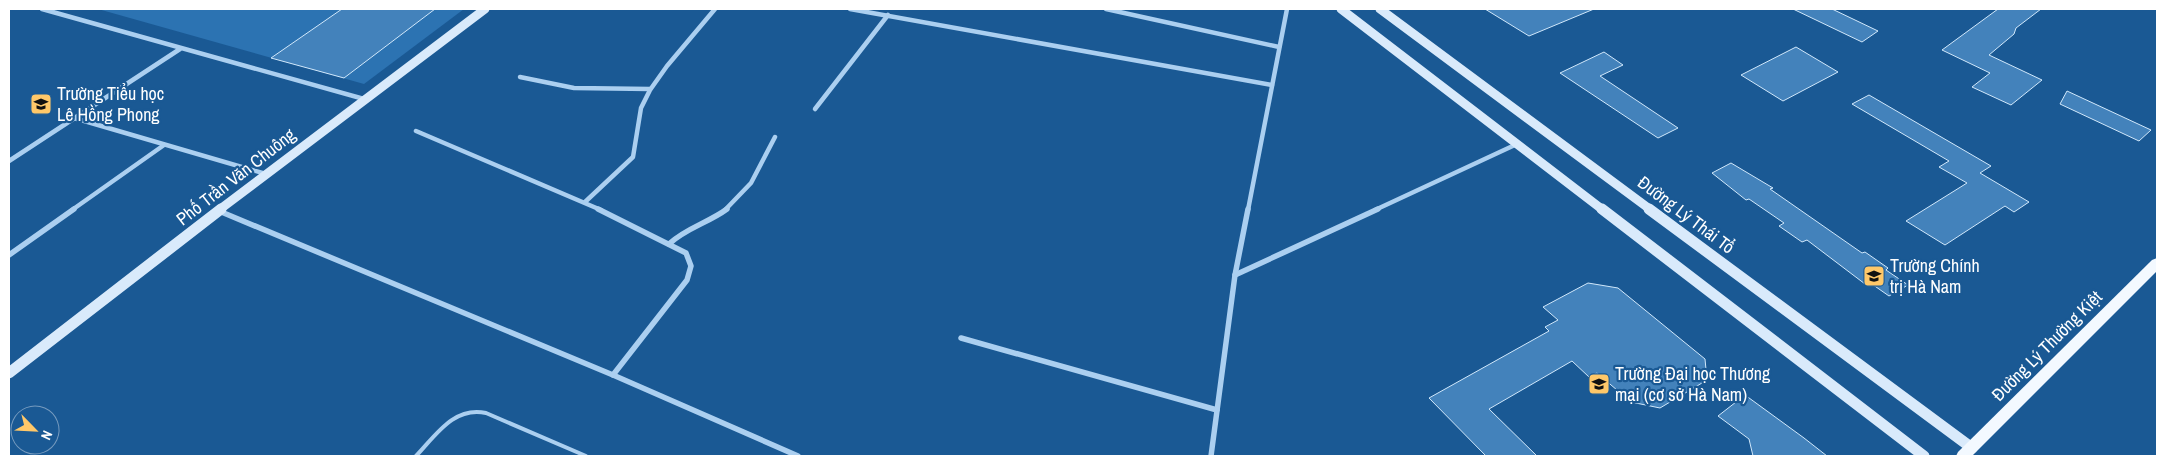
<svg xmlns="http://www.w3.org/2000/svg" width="2166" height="465" viewBox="0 0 2166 465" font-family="'Archivo Narrow',sans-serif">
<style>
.green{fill:#2c73b2}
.building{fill:#4382bb;stroke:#d1e8fb}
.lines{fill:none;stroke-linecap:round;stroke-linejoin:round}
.lane{stroke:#abcff0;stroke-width:4}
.street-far1{stroke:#abcff0;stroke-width:4.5}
.street{stroke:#abcff0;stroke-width:5.5}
.secondary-far1{stroke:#d9eafb;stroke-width:9}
.secondary{stroke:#d9eafb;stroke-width:11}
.primary{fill:#f3f9ff;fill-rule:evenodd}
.labels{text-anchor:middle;stroke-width:4.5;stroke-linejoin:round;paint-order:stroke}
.poi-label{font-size:18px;fill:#fff;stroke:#1a5994;text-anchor:start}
.street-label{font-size:18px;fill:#fff;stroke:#1a5994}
</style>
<rect width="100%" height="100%" fill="#1a5994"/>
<polygon class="green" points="98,9 464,9 364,84"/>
<g class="building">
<polygon points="342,9 435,9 344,78 271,58"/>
<polygon points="1485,9 1594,9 1529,36"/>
<polygon points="1793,9 1832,9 1878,31 1862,42"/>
<polygon points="1998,9 2041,9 2016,28 2014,34 1989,55 2042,80 2011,105 1972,87 1990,73 1942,50"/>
<polygon points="1796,47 1838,72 1783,101 1741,75"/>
<polygon points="1604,52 1623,65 1600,76 1678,128 1658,138 1560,73"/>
<polygon points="2067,91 2151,130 2139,141 2060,104"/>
<polygon points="1869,95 1991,166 1980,173 2029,202 2014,212 2005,206 1945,245 1906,221 1967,183 1939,167 1949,161 1852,104"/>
<polygon points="1731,163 1773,188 1770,189 1862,253 1865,252 1888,268 1886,270 1908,285 1889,296 1869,282 1865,284 1807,240 1802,242 1779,226 1784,223 1749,199 1746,200 1712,173"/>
<polygon points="1588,283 1618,288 1705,359 1707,380 1660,408 1631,402 1597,373 1589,377 1572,361 1489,409 1537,456 1486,456 1429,398 1549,331 1545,327 1558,320 1543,307"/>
<polygon points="1745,395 1804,438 1827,456 1753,456 1749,439 1718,416"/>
</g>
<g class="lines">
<path class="lane" d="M416 456C436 435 454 406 486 413L586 456"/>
<g class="street-far1">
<polyline points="42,9 364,99"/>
<polyline points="850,9 1272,85"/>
<polyline points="1106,9 1279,47"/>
<polyline points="520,77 574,88 650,89"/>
<polyline points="815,109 888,15"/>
<polyline points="74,118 266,174"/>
<polyline points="416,131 601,210"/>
<polyline points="9,161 180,49"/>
<polyline points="585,202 633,157 641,108 650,90 667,66 715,9"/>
<polyline points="72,210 164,145"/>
<polyline points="725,210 751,183 775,137"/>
<polyline points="1248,210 1287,9"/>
<polyline points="1375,210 1517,144"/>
</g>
<g class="street">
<polyline points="598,209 686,253 691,266 687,280 613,375"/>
<polyline points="219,211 613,375 798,456"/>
<path d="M669 244C686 228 708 223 727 209"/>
<polyline points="9,255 74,209"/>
<polyline points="1235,275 1378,209"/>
<polyline points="961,338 1217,410"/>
<polyline points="1211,456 1235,275 1248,209"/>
</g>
<g class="secondary-far1">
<polyline points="1341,9 1603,210"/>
<polyline points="1380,9 1651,210"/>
<polyline points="219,210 485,9"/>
</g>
<g class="secondary">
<polyline points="1602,209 1924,456"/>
<polyline points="1649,209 1972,448"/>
<polyline points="9,373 221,209"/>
</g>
<polygon class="primary" points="2157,258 2157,271 1972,456 1956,456 1958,452 2152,260"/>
</g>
<defs>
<g id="school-square" transform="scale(1.125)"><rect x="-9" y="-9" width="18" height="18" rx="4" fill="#ffc869" stroke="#1a5994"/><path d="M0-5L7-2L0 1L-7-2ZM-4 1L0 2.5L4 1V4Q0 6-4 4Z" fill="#111"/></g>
<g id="university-square" transform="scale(1.125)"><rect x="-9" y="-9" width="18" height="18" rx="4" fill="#ffc869" stroke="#1a5994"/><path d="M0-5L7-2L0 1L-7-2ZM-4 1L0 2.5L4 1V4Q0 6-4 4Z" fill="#111"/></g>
</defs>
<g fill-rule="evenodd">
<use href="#school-square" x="41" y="104"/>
<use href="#university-square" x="1874" y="276"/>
<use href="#university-square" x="1599" y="384"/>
</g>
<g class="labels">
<g class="poi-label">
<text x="57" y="100">Trường Tiểu học<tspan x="57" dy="21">Lê Hồng Phong</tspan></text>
<text x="1890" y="272">Trường Chính<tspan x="1890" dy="21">trị Hà Nam</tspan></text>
<text x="1615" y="380">Trường Đại học Thương<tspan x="1615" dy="21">mại (cơ sở Hà Nam)</tspan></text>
</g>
<g class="street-label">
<text transform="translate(236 177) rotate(-38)" y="6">Phố Trần Văn Chuông</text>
<text transform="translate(1686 215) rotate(37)" y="6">Đường Lý Thái Tổ</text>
<text transform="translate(2047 346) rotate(-45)" y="6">Đường Lý Thường Kiệt</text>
</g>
</g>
<rect width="2166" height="465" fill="none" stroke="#ffffff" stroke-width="20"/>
<g transform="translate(35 430) rotate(114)"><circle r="24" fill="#1a5994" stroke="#769bbf"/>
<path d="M0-4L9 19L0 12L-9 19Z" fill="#ffc869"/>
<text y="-8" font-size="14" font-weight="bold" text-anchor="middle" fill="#ffffff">N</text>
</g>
</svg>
